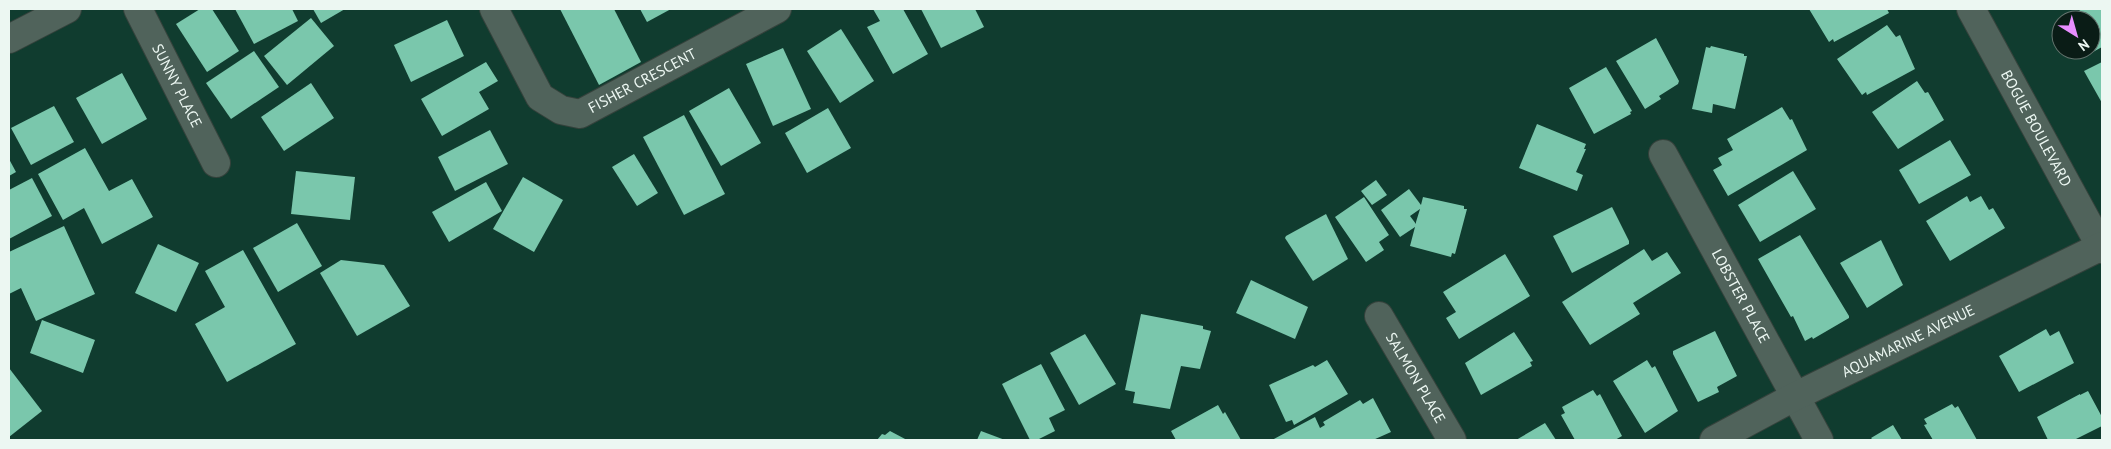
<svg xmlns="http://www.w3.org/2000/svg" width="2111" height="449" viewBox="0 0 2111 449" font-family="'PT Sans',sans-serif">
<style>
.green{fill:#103c2f;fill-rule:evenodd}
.building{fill:#7ac7ac;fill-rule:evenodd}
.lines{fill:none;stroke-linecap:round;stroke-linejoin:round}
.minor-casing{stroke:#35423c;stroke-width:30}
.minor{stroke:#50635b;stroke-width:28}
.labels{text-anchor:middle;stroke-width:5;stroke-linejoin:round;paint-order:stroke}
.street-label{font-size:15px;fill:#ecf7f2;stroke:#0a1c16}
</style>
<rect width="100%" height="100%" fill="#14261f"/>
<path class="green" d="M9 9H2102V440H9ZM2061 20H2091V50H2061Z"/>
<g class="building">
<polygon points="200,9 212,9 239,51 207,72 176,24"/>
<polygon points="235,9 292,9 298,21 254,44"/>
<polygon points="313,9 345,9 321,23"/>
<polygon points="560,9 614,9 641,62 599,85"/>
<polygon points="640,9 671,9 647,22"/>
<polygon points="873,9 903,9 928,54 893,74 867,27 880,21"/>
<polygon points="921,9 975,9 984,27 941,48"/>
<polygon points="1809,9 1887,9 1889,13 1834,42 1833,39 1829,42"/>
<polygon points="2082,9 2102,9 2102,47 2082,58 2077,50 2091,50 2091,20 2065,20"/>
<polygon points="311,18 334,46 287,85 264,56"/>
<polygon points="447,20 464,56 411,82 394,45"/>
<polygon points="1887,25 1896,37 1900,35 1915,69 1867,95 1866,92 1862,95 1837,59"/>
<polygon points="841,29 874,81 840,103 807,51"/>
<polygon points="1656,38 1679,81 1678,84 1659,96 1661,99 1645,109 1616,61"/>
<polygon points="1711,46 1744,54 1744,56 1747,56 1735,109 1713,104 1712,113 1692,109 1706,47 1710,48"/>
<polygon points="783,48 811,109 773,126 746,64"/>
<polygon points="254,51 279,87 231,119 206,83"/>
<polygon points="486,62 498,81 479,92 489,109 442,136 421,99"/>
<polygon points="2102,62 2102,103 2084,71"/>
<polygon points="1606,67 1632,111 1630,112 1631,114 1594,134 1569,88"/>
<polygon points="122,73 147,119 102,144 76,98"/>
<polygon points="1917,81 1925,93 1928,92 1944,120 1898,149 1872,112"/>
<polygon points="311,83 334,118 284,151 261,117"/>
<polygon points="729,88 761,143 721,166 689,111"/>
<polygon points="54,106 74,142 31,165 11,128"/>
<polygon points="1782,107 1790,120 1792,119 1807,150 1728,196 1713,170 1722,165 1718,158 1733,150 1727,139"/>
<polygon points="828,108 851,148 807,173 785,133"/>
<polygon points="684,115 725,194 684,215 643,137"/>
<polygon points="1537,124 1586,144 1584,149 1586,149 1576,172 1583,175 1577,191 1519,168"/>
<polygon points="490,130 508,164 455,191 438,157"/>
<polygon points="1950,140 1971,175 1919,204 1899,170"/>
<polygon points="85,148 109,191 132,179 153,217 102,244 84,208 63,220 38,174"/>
<polygon points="634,154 658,193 637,206 612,167"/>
<polygon points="9,159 16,172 9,176"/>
<polygon points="296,171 355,177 350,220 291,214"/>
<polygon points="1793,171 1816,209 1760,242 1738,205"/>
<polygon points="523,177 563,200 534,252 493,229"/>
<polygon points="32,178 52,216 9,239 9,190"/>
<polygon points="1376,180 1387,195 1372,205 1361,191"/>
<polygon points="486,182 502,211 449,242 432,212"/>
<path d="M1409 189 1421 205 1423 197 1464 206V209H1467L1455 254 1452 253 1451 257 1410 246 1415 227 1400 237 1381 210ZM1420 209 1416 222V224L1410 216Z"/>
<polygon points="1967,196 1970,202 1981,196 1989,210 1993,208 2005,228 1950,261 1926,221"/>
<polygon points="1364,197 1389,235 1379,242 1384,250 1366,262 1335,217"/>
<polygon points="1612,207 1629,241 1629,244 1572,273 1553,236"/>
<polygon points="1326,214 1348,259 1313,281 1285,238 1286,236"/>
<polygon points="297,223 322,266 278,292 253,248"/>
<polygon points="64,226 95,294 36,321 21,288 9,294 9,252"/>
<polygon points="1800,235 1849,316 1849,318 1813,339 1812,337 1805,341 1793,316 1791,317 1758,259"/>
<polygon points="1881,240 1903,285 1867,308 1840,263"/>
<polygon points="158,244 199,263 176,312 135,293"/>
<polygon points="1644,249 1652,261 1667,252 1681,273 1633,303 1640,314 1590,345 1562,302"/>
<polygon points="243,250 296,344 227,382 195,324 225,307 205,271"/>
<polygon points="1505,254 1530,296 1459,339 1446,318 1456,312 1443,292"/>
<polygon points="341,260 384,265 410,306 357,336 320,273"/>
<polygon points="1251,280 1308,307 1295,339 1236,313"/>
<polygon points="1141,314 1203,326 1203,329 1211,331 1200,369 1181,366 1170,409 1133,403 1135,392 1125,390"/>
<polygon points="42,320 95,340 83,373 30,353"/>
<polygon points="2046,329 2050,336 2059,331 2074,363 2019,392 1999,356"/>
<polygon points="1715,331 1737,376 1717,387 1719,392 1698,402 1673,354 1673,351"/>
<polygon points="1514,332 1533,361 1530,362 1532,366 1481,395 1465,363"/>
<polygon points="1085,334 1116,384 1079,405 1050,353"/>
<polygon points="1327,360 1348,394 1294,425 1292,420 1286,422 1269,385 1313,365 1315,367"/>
<polygon points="1647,360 1652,368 1655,366 1678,411 1645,433 1613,381"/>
<polygon points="1041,364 1065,410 1049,418 1055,431 1037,440 1030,440 1002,384"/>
<polygon points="9,368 42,411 9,437"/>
<polygon points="1593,390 1597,396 1600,394 1622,436 1615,440 1575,440 1561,415 1565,413 1562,407"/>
<polygon points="2088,391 2102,417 2102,426 2074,440 2048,440 2037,417 2080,394 2080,395"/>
<polygon points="1373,398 1391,432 1373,440 1272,440 1315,417 1320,428 1325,425 1323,422 1360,400 1363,404"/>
<polygon points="1952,404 1955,408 1958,406 1977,440 1933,440 1924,425 1927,424 1924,419"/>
<polygon points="1218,405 1223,414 1225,412 1241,440 1176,440 1171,431"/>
<polygon points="1545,423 1556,440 1516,440"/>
<polygon points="1893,425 1902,440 1873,440 1871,438"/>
<polygon points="890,431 907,440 877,440 882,434 885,435"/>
<polygon points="981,431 1005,440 977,440"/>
</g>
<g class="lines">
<g class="minor-casing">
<g id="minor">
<path id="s1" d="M138 9 216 163"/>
<path id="s2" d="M494 9 540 97 561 110 580 114 777 9"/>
<path id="s3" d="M1971 9 2102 249"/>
<polyline points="9,39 67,9"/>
<path id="s4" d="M1663 154 1819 440"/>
<path id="s5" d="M1379 316 1452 440"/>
<path id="s6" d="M1714 440 1796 396 2102 246"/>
</g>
</g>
<use href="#minor" class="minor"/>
</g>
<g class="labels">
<g class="street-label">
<text dy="5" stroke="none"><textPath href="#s2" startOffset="214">FISHER CRESCENT</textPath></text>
<text dy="5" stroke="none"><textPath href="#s1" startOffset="86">SUNNY PLACE</textPath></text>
<text dy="5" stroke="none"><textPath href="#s3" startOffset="136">BOGUE BOULEVARD</textPath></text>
<text dy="5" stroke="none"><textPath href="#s4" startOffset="162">LOBSTER PLACE</textPath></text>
<text dy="5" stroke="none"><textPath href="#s6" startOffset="218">AQUAMARINE AVENUE</textPath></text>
<text dy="5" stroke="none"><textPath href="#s5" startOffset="72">SALMON PLACE</textPath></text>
</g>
</g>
<rect width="2111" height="449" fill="none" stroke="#ecf7f2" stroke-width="20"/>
<g transform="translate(2076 35) rotate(143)"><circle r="24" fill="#0a1c16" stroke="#64746e"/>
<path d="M0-4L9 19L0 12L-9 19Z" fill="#e88eff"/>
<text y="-8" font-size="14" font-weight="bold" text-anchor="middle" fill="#ecf7f2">N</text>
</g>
</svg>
